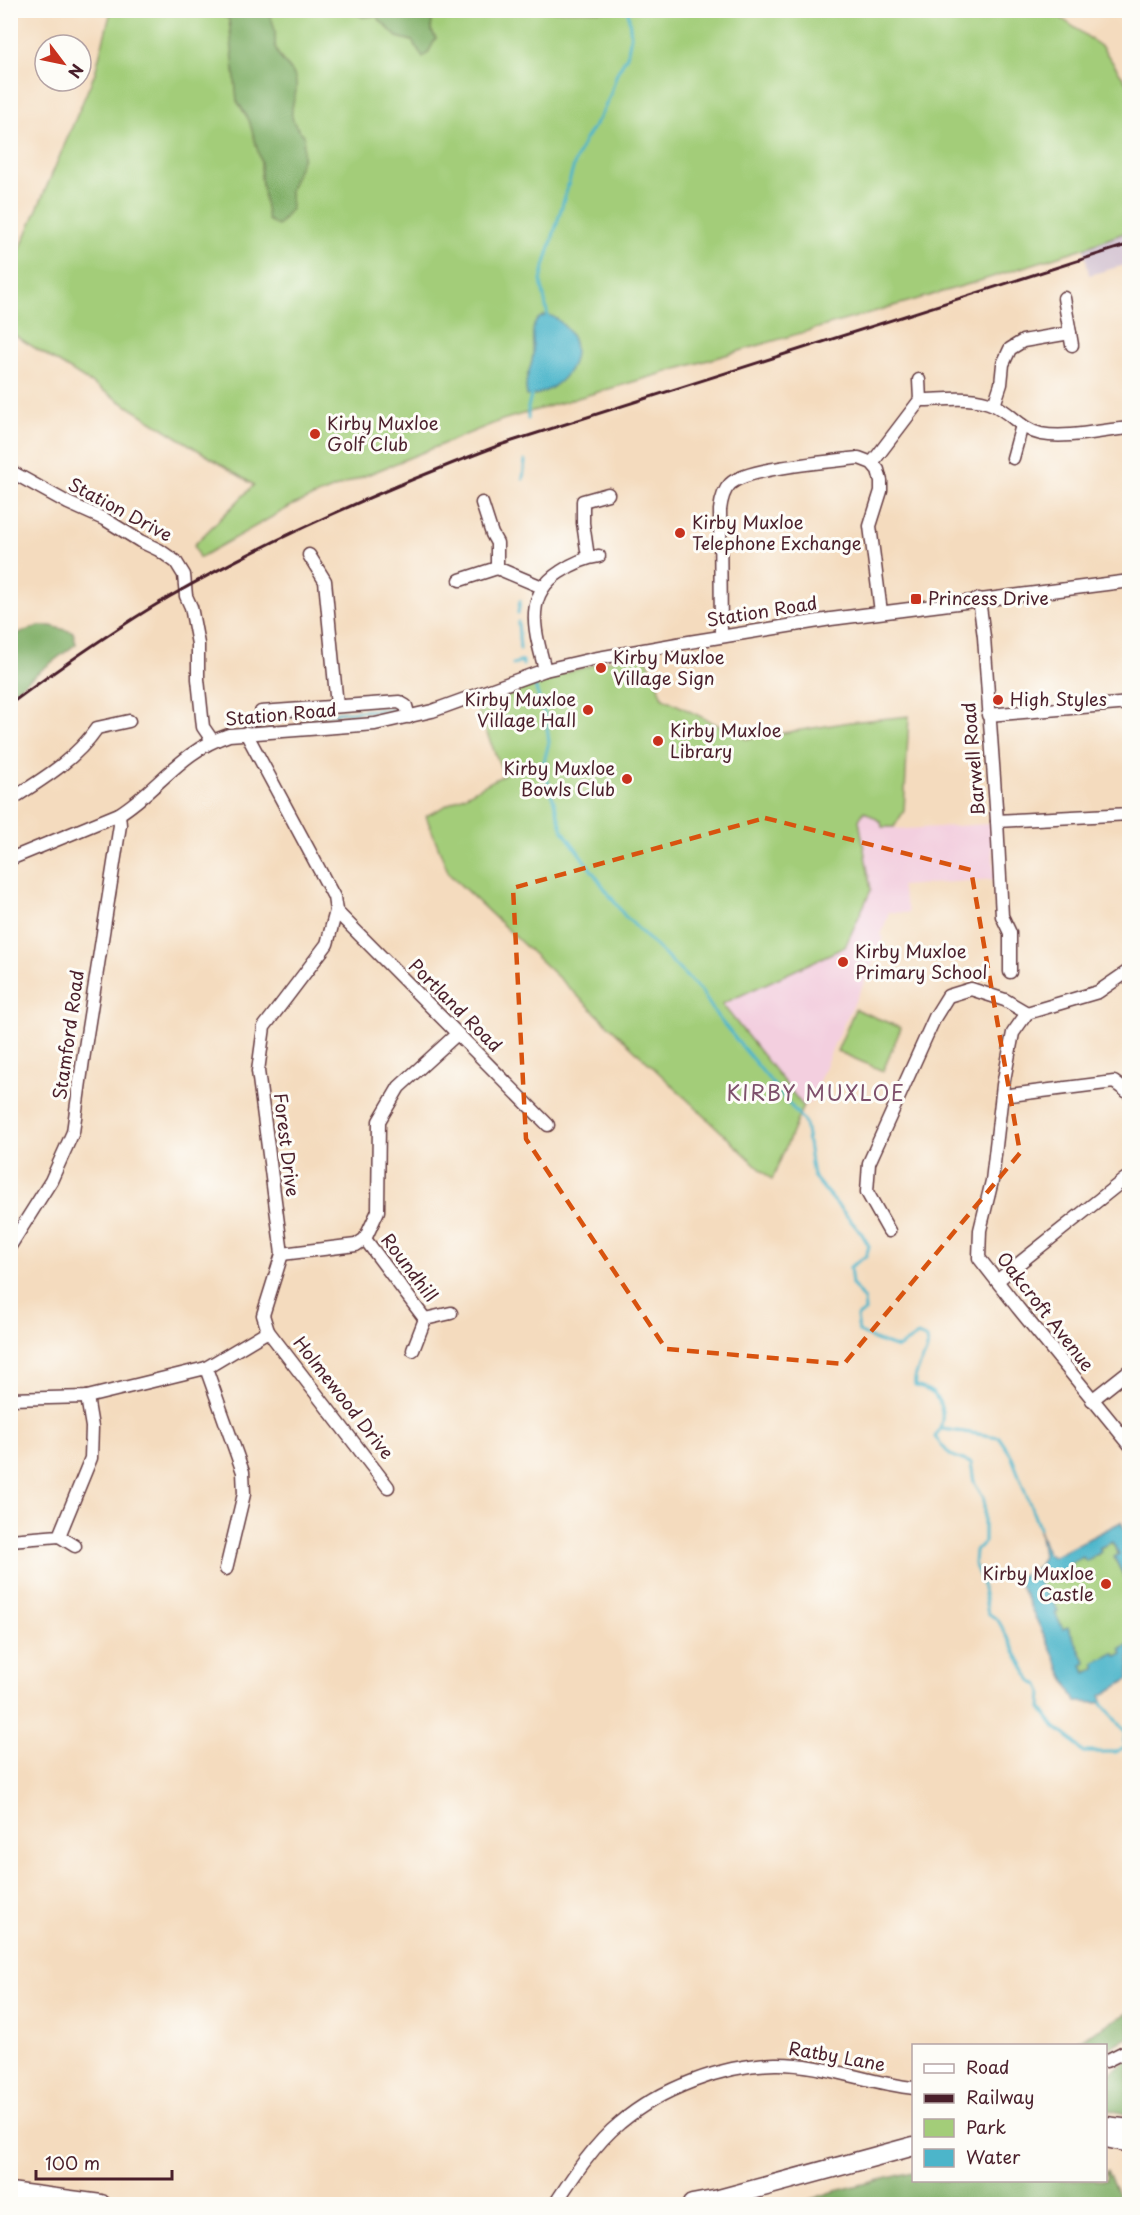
<svg xmlns="http://www.w3.org/2000/svg" width="1140" height="2215" viewBox="0 0 1140 2215" font-family="'Playpen Sans',sans-serif">
<style>
.built{fill:#f3cfdf}
.industrial{fill:#cfbdce}
.green{fill:#a3cd79;stroke:#767652;stroke-width:1.5}
.forest{fill:#82b069;stroke:#66684a;stroke-width:1.5}
.water{fill:#4cb5ca;stroke:#4b6a7a;stroke-width:1.5}
.lines{fill:none;stroke-linecap:round;stroke-linejoin:round}
.stream{stroke:#4cb5ca;stroke-width:3}
.minor-casing{stroke:#643b41;stroke-width:15}
.highway-casing{stroke:#643b41;stroke-width:21}
.minor{stroke:#fff;stroke-width:12}
.highway{stroke:#fff;stroke-width:18}
.rail{stroke:#4a1f2b;stroke-width:3}
.marked{fill:none;stroke:#d8530f;stroke-width:4.5;stroke-dasharray:12 8;stroke-linejoin:round}
.poi-dot{fill:#c8321e;stroke:#fdfcf7;stroke-width:2}
.labels{text-anchor:middle;stroke-width:6;stroke-linejoin:round;paint-order:stroke}
.poi-label{font-size:18px;fill:#4a1f2b;stroke:#fdfcf7;text-anchor:start}
.street-label{font-size:18px;fill:#4a1f2b;stroke:#fdfcf7}
.quarter-label{font-size:21px;letter-spacing:1.5px;fill:#7e506c;stroke:#fdfcf7}
</style>
<rect width="100%" height="100%" fill="#fdfcf7"/>
<filter id="ink" filterUnits="userSpaceOnUse"><feTurbulence type="fractalNoise" baseFrequency=".0167" numOctaves="2"/><feDisplacementMap in="SourceGraphic" scale="12" xChannelSelector="R" yChannelSelector="G"/><feConvolveMatrix kernelMatrix="1 2 1 2 8 2 1 2 1" color-interpolation-filters="sRGB"/></filter>
<filter id="wash" filterUnits="userSpaceOnUse"><feTurbulence type="fractalNoise" baseFrequency=".008" numOctaves="4" result="noise"/><feDisplacementMap in="SourceGraphic" scale="24" xChannelSelector="R" yChannelSelector="G"/><feGaussianBlur stdDeviation="1.35" result="paint"/><feColorMatrix in="noise" values="0 0 0 0 0 0 0 0 0 0 0 0 0 0 0 0 0 1.4 0 .05"/><feComposite in="paint" operator="in"/></filter>
<g filter="url(#wash)">
<rect width="100%" height="100%" fill="#f4dbbe"/>
<polygon class="built" points="864,811 882,822 882,827 905,829 990,824 995,879 901,886 909,913 889,912 881,936 884,937 867,977 835,1042 810,1103 803,1106 721,1004 845,947 871,890 859,820"/>
<polygon class="industrial" points="1129,231 1129,264 1089,275 1084,248"/>
<g class="green">
<polygon points="111,11 1051,11 1102,47 1129,86 1129,231 1084,248 973,283 502,420 293,505 199,558 194,545 254,485 11,333 10,273 95,73"/>
<polygon points="644,651 663,698 746,739 850,722 909,716 904,811 894,827 882,827 881,822 864,811 859,820 871,890 845,947 722,1004 803,1106 772,1180 449,874 426,816 504,775 474,702 546,678"/>
<polygon points="855,1009 901,1028 883,1071 837,1051"/>
<polygon points="1112,1542 1119,1555 1114,1558 1126,1580 1129,1582 1129,1645 1122,1649 1124,1654 1117,1657 1115,1654 1095,1664 1096,1667 1086,1673 1082,1665 1086,1663 1068,1628 1063,1630 1054,1613 1058,1611 1049,1594 1046,1595 1039,1582 1052,1576 1053,1578 1071,1569 1068,1564 1083,1556 1086,1560 1100,1553 1099,1549"/>
</g>
<g class="forest">
<path d="M213 11C225 10 260 7 268 14 272 17 274 26 275 31 276 37 274 43 276 49 279 61 290 66 294 75 304 98 277 111 304 135L303 157 290 190 291 209 278 226 268 220 261 179V162L249 120 237 101 229 19Z"/>
<polygon points="350,11 433,11 431,30 436,38 428,53 423,57 412,41 397,37 376,16 363,17"/>
<polygon points="39,626 51,626 73,632 76,644 11,693 11,636"/>
<polygon points="1129,2012 1129,2038 1106,2048 1106,2046 1055,2045 1072,2044"/>
<polygon points="1129,2059 1129,2115 1106,2109 1106,2077"/>
<polygon points="1106,2171 1107,2171 1118,2194 1115,2204 797,2204 835,2191 913,2172 914,2180 960,2181 965,2183 970,2180 1106,2180"/>
</g>
<g class="water">
<path d="M548 315C557 317 561 323 567 329 590 358 559 394 527 396 523 375 532 371 533 354 534 340 527 318 548 315Z"/>
<polygon points="1121,1522 1129,1538 1129,1582 1126,1580 1114,1557 1119,1554 1112,1542 1099,1548 1101,1552 1086,1561 1083,1557 1069,1564 1071,1569 1053,1578 1051,1576 1039,1582 1046,1595 1049,1593 1058,1611 1055,1613 1063,1629 1068,1627 1086,1663 1082,1665 1086,1673 1096,1668 1094,1663 1114,1653 1117,1657 1123,1654 1121,1649 1129,1645 1129,1679 1101,1696 1102,1703 1076,1702 1018,1581 1020,1576 1037,1568 1043,1556 1039,1529 1047,1553 1053,1557"/>
</g>
<g class="lines">
<g class="stream">
<polyline points="548,317 541,281 544,267 575,162 584,141 600,117 610,96 617,73 627,56 631,36 628,10"/>
<polyline points="528,419 528,407 532,393"/>
<polyline points="523,479 525,461"/>
<polyline points="518,613 520,601"/>
<polyline points="518,622 520,649"/>
<polyline points="513,664 523,661 523,665"/>
<path d="M535 686 546 720 549 742 543 766 563 831 624 915 701 991 717 1016 805 1123 813 1176 862 1234 869 1246 866 1256 850 1267 852 1284 864 1300 865 1311 857 1317 859 1332 875 1340 898 1348 918 1335 927 1339C931 1356 912 1369 915 1386 922 1388 932 1390 936 1397 945 1409 944 1426 935 1437L950 1455 971 1463 974 1482 984 1498V1542L975 1551 974 1563 981 1580 988 1613 998 1620 1032 1682 1039 1685 1042 1692 1041 1708 1055 1727 1073 1741 1083 1752H1115L1130 1745"/>
<polyline points="289,716 392,709"/>
<polyline points="942,1429 999,1437 1011,1455 1039,1528"/>
<polyline points="1102,1703 1125,1732 1124,1742 1127,1746"/>
</g>
</g>
</g>
<g filter="url(#ink)">
<g class="lines">
<g class="minor-casing">
<g id="minor">
<polyline points="1064,298 1072,345"/>
<polyline points="919,380 920,400"/>
<polyline points="994,405 1001,384 1003,364 1010,349 1023,341 1070,333"/>
<polyline points="1013,458 1022,425"/>
<path d="M872 463 920 400C943 400 973 395 994 405 1011 413 1022 430 1041 434 1067 439 1103 430 1130 428"/>
<polyline points="10,471 68,503 106,520 140,541 159,550 176,562 184,575 186,596 191,607 198,644 198,679 203,727 212,740"/>
<polyline points="482,503 492,534 497,543 497,568 542,587"/>
<polyline points="309,555 325,581 337,706"/>
<polyline points="588,557 583,523 583,501 608,494"/>
<polyline points="460,580 497,568"/>
<polyline points="979,599 984,637 997,821 1002,916 1010,933 1010,972"/>
<path d="M721 636 720 510C721 501 723 491 730 484 747 468 822 463 849 459L859 458 872 463 878 470 881 481V491L870 526 881 612"/>
<path d="M545 670C536 634 522 596 560 572 572 564 584 558 599 556"/>
<polyline points="261,712 399,702 406,706 409,717"/>
<polyline points="988,715 1130,703"/>
<path d="M10 800C43 779 75 760 97 728L129 721"/>
<polyline points="997,821 1130,814"/>
<path d="M10 859 119 814C159 789 180 751 229 735L375 724 432 711 545 670 593 659 683 643 831 619 1130 581"/>
<polyline points="336,911 548,1125"/>
<polyline points="1027,1013 1013,1033 1003,1085 992,1181 980,1230 979,1258 1018,1308 1130,1445"/>
<polyline points="1027,1013 1098,992 1130,970"/>
<polyline points="1002,1096 1114,1082 1130,1094"/>
<polyline points="889,1231 867,1192 869,1163 935,1017 948,996 971,989 1005,1000 1027,1013"/>
<polyline points="365,1239 425,1319 451,1313"/>
<polyline points="10,1246 51,1181 73,1132 83,1060 120,825 119,814"/>
<polyline points="282,1254 356,1245 365,1239 378,1211 379,1121 399,1087 457,1034"/>
<polyline points="997,1281 1125,1179 1130,1178"/>
<polyline points="268,1331 388,1487"/>
<polyline points="413,1350 425,1319"/>
<polyline points="206,1368 243,1472 244,1494 226,1569"/>
<polyline points="10,1399 87,1397 206,1368 268,1331 263,1315 282,1254 258,1071 264,1027 327,944 336,911 334,897 246,733"/>
<polyline points="1092,1400 1130,1370"/>
<polyline points="59,1536 75,1546"/>
<polyline points="10,1540 59,1536 91,1458 92,1427 87,1397"/>
<polyline points="1106,2061 1130,2049"/>
<path d="M555 2204C572 2178 595 2143 620 2123 660 2089 722 2065 775 2064 822 2063 867 2083 914 2088"/>
</g>
</g>
<g class="highway-casing">
<g id="highway">
<polyline points="1106,2126 1130,2129"/>
<polyline points="1106,2138 1130,2143"/>
<polyline points="10,2192 101,2204"/>
<polyline points="692,2204 719,2199 914,2146"/>
</g>
</g>
<use href="#minor" class="minor"/>
<use href="#highway" class="highway"/>
<path class="rail" d="M10 704C62 666 114 629 169 597 274 537 386 488 500 445L1130 244"/>
</g>
</g>
<path class="marked" d="M765 818 971 870 1020 1153 844 1364 666 1349 526 1139 513 888Z"/>
<g class="poi-dot">
<circle cx="315" cy="434" r="6"/>
<circle cx="680" cy="533" r="6"/>
<rect x="910" y="593" width="12" height="12" rx="3"/>
<circle cx="601" cy="668" r="6"/>
<circle cx="998" cy="700" r="6"/>
<circle cx="588" cy="710" r="6"/>
<circle cx="658" cy="741" r="6"/>
<circle cx="627" cy="779" r="6"/>
<circle cx="843" cy="962" r="6"/>
<circle cx="1106" cy="1584" r="6"/>
</g>
<g class="labels">
<g class="poi-label">
<text x="327" y="430">Kirby Muxloe<tspan x="327" dy="21">Golf Club</tspan></text>
<text x="692" y="529">Kirby Muxloe<tspan x="692" dy="21">Telephone Exchange</tspan></text>
<text x="928" y="605">Princess Drive</text>
<text x="613" y="664">Kirby Muxloe<tspan x="613" dy="21">Village Sign</tspan></text>
<text x="576" y="706" text-anchor="end">Kirby Muxloe<tspan x="576" dy="21">Village Hall</tspan></text>
<text x="1010" y="706">High Styles</text>
<text x="670" y="737">Kirby Muxloe<tspan x="670" dy="21">Library</tspan></text>
<text x="615" y="775" text-anchor="end">Kirby Muxloe<tspan x="615" dy="21">Bowls Club</tspan></text>
<text x="855" y="958">Kirby Muxloe<tspan x="855" dy="21">Primary School</tspan></text>
<text x="1094" y="1580" text-anchor="end">Kirby Muxloe<tspan x="1094" dy="21">Castle</tspan></text>
</g>
<g class="street-label">
<text transform="translate(120 510) rotate(28)" y="6">Station Drive</text>
<text transform="translate(762 612) rotate(-9)" y="6">Station Road</text>
<text transform="translate(281 715) rotate(-5)" y="6">Station Road</text>
<text transform="translate(974 759) rotate(-95)" y="6">Barwell Road</text>
<text transform="translate(455 1006) rotate(45)" y="6">Portland Road</text>
<text transform="translate(69 1035) rotate(-82)" y="6">Stamford Road</text>
<text transform="translate(286 1145) rotate(83)" y="6">Forest Drive</text>
<text transform="translate(409 1268) rotate(53)" y="6">Roundhill</text>
<text transform="translate(1045 1312) rotate(52)" y="6">Oakcroft Avenue</text>
<text transform="translate(343 1398) rotate(52)" y="6">Holmewood Drive</text>
<text transform="translate(837 2057) rotate(10)" y="6">Ratby Lane</text>
</g>
<g class="quarter-label">
<text x="816" y="1101">KIRBY MUXLOE</text>
</g>
</g>
<rect width="1140" height="2215" fill="none" stroke="#fdfcf7" stroke-width="36"/>
<rect x="912" y="2044" width="195" height="138" fill="#fdfcf7" stroke="#b5a4a5" stroke-width="1.5"/>
<rect x="924" y="2064" width="30" height="9" fill="#ffffff" stroke="#b5a4a5" stroke-width="1.5"/>
<text x="966" y="2074" font-size="18" fill="#4a1f2b">Road</text>
<rect x="924" y="2094" width="30" height="9" fill="#4a1f2b" stroke="#b5a4a5" stroke-width="1.5"/>
<text x="966" y="2104" font-size="18" fill="#4a1f2b">Railway</text>
<rect x="924" y="2119" width="30" height="18" fill="#a3cd79" stroke="#b5a4a5" stroke-width="1.5"/>
<text x="966" y="2134" font-size="18" fill="#4a1f2b">Park</text>
<rect x="924" y="2149" width="30" height="18" fill="#4cb5ca" stroke="#b5a4a5" stroke-width="1.5"/>
<text x="966" y="2164" font-size="18" fill="#4a1f2b">Water</text>
<g transform="translate(63 63) rotate(122)"><circle r="28" fill="#fdfcf7" stroke="#b5a4a5" stroke-width="1.5"/>
<path d="M0-4.5L10 22L0 15L-10 22Z" fill="#c8321e"/>
<text y="-9" font-size="16" font-weight="bold" text-anchor="middle" fill="#4a1f2b">N</text>
</g>
<path d="M36 2170v9h136v-9" fill="none" stroke="#4a1f2b" stroke-width="3"/>
<text x="45" y="2170" font-size="18" fill="#4a1f2b" stroke="#fdfcf7" stroke-width="4.5" paint-order="stroke">100 m</text>
</svg>
